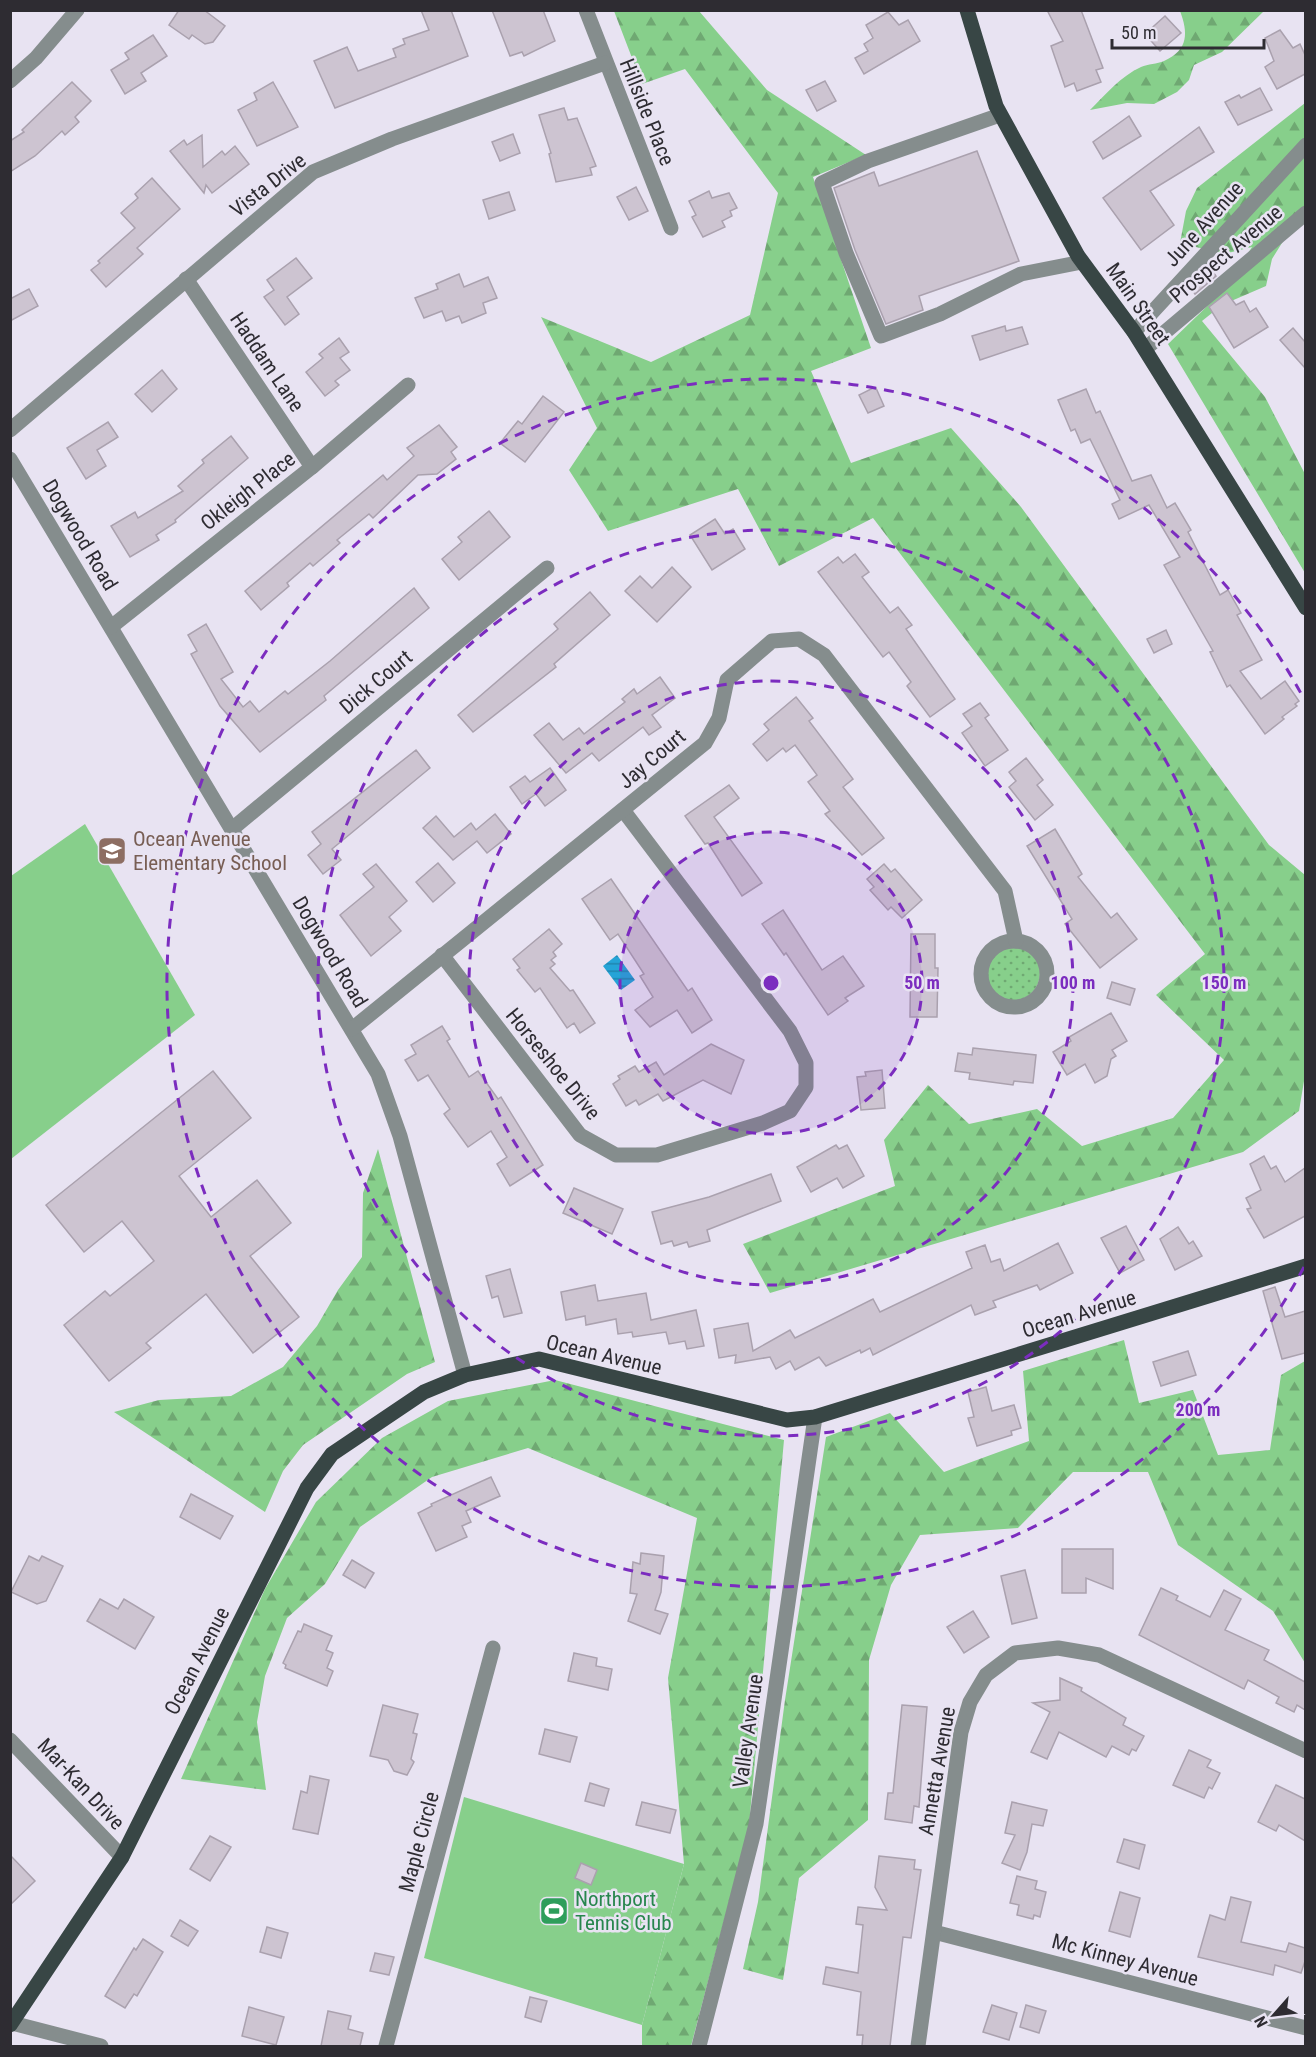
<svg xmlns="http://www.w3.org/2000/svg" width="1316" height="2057" viewBox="0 0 1316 2057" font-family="'Roboto Condensed',sans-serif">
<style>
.grass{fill:url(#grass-dots)}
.forest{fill:url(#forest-firs)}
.park{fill:#87cf8b}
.water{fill:url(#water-rules)}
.building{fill:#cdc4d1;stroke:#aaa1ae;stroke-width:1.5}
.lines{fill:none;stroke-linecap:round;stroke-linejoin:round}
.minor{stroke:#858d8d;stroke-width:15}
.major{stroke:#384645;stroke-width:15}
.ring{fill:none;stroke:#7b2cbf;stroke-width:3;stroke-dasharray:10 8}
.labels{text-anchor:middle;stroke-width:5;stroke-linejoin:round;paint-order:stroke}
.street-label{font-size:21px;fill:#2e2c32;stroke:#e8e3f2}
.education-label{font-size:21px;fill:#785e54;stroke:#e8e3f2;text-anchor:start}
.leisure-label{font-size:21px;fill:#27864d;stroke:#e8e3f2;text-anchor:start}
.centre{fill:#7b2cbf;stroke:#e8e3f2;stroke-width:3}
.ring-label{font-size:18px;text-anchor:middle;font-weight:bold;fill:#7b2cbf;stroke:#e8e3f2;stroke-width:5;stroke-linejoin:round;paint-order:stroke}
</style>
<defs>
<pattern id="grass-dots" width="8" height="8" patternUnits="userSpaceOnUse" patternTransform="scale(1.5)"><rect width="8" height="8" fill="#87cf8b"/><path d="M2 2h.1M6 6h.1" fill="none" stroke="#6fa872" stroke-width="1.8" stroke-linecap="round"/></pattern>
<pattern id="forest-firs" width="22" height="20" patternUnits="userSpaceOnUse" patternTransform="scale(1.5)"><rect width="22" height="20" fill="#87cf8b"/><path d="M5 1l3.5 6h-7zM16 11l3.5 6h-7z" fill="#6fa872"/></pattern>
<pattern id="water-rules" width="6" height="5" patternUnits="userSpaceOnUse" patternTransform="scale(1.5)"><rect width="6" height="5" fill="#25a4d7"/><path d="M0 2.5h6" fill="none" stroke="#2086af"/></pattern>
</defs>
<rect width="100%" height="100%" fill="#e8e3f2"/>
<circle class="grass" cx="1012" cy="973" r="28"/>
<g class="forest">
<polygon points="614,11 699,11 767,90 866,155 813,177 871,348 811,371 851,463 951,428 1021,507 1269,845 1305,875 1306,1069 1299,1111 1243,1152 770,1293 743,1244 895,1186 884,1140 928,1085 969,1124 1037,1109 1082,1146 1173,1118 1224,1060 1156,995 1205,954 873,518 779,566 738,489 608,531 569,470 597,428 541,317 651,362 750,315 778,193 685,69 642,84"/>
<path d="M1180 11H1264L1222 52 1194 65 1189 80 1177 92 1154 104 1127 103 1090 110C1105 95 1121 76 1141 67 1148 64 1157 64 1164 61 1189 50 1188 32 1180 11Z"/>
<polygon points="1305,103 1305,206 1272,259 1266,286 1222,305 1202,321 1265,397 1305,474 1305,573 1168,344 1226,288 1252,247 1224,254 1180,243 1186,211 1197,188"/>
<polygon points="378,1149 435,1362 407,1374 303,1445 283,1471 265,1512 114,1412 159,1400 231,1396 283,1367 317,1326 338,1290 362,1257 363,1193"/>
<polygon points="1124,1340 1139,1403 1193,1390 1218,1455 1270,1450 1281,1375 1305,1361 1305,1663 1273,1611 1178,1545 1148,1472 1073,1472 1018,1528 920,1535 891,1585 869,1660 868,1820 799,1878 783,1980 743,1969 758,1902 785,1700 826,1437 890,1413 944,1472 1029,1441 1023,1371"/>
<polygon points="555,1380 784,1440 749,1826 691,2046 642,2046 642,2025 684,1864 668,1678 697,1518 528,1448 432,1477 360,1527 325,1584 287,1618 265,1676 257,1722 266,1790 181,1779 265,1589 316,1502 382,1438 448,1401"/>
</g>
<g class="park">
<polygon points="85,824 195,1015 11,1159 11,876"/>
<polygon points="464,1797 684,1864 642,2025 424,1958"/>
</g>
<polygon class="water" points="617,955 635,980 621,990 603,966"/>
<g class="building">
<polygon points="179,10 204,10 225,26 213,42 205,44 192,35 189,39 169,25"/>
<polygon points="421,10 451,10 468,56 335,108 314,61 347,47 358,71 396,57 393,49 405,44 403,39 429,30"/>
<polygon points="492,10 543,10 555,41 524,56 522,52 510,56"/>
<polygon points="1047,10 1081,10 1103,68 1096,70 1101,82 1077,91 1074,83 1065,87 1051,46 1063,41"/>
<polygon points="888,12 899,25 908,20 920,41 864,74 855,58 868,51 864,44 873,38 866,25"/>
<polygon points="1165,16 1181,33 1160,51 1145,34"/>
<polygon points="1280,30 1293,48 1300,44 1305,55 1305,74 1277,89 1265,67 1274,61 1265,38"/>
<polygon points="153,35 167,56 141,73 146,81 125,94 111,70 129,59 125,53"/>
<polygon points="825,81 836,101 817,111 806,90"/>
<polygon points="72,82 91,101 75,117 79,122 65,135 62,131 35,156 10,172 10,141 24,132 22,130"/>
<polygon points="273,82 298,127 257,146 238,110 257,100 254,93"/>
<polygon points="1260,88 1272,110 1238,125 1225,102 1239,95 1241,98"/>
<polygon points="564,108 568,120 577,118 596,166 590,168 592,175 556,182 549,154 551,153 539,115"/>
<polygon points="1129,116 1141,136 1103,159 1093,142"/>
<polygon points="1199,127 1214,152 1150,191 1174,225 1141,250 1103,198"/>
<polygon points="513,134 520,153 500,161 492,142"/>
<polygon points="202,135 203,167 222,151 225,155 235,146 249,164 212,193 206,185 204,193 170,151 184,140 187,145"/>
<polygon points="977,151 1019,261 919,296 923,310 886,324 855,250 834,188 874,172 879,186"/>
<polygon points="152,178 180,209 137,248 143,254 106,287 91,270 100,263 98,261 135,228 121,213 138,198 135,194"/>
<polygon points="636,187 648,211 629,220 617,197"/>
<polygon points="709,191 712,198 729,193 737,208 730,211 732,216 722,221 725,227 703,237 692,217 696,215 689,201"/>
<polygon points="509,192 515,210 489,219 483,200"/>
<polygon points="296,258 312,278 287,297 299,314 285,325 264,297 274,290 267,280"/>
<polygon points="1209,266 1216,276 1195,294 1190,286"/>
<polygon points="459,274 464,287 488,277 497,298 483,303 486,313 462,323 459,316 446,321 442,311 424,318 415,298 438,289 436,284"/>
<polygon points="29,289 38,306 10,321 10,299"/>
<polygon points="1227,293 1236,305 1244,301 1250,312 1256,308 1268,327 1234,348 1209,307"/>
<polygon points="1005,326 1006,331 1022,327 1028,344 980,360 972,336"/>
<polygon points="1293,328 1305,342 1305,368 1280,340"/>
<polygon points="339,338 349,352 340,358 350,370 335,381 339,385 325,396 306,372 323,358 319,354"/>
<polygon points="162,370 177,389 152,412 135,394"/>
<polygon points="873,388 876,388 884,406 868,413 859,395"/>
<polygon points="1086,389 1096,413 1100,411 1132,481 1151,475 1167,508 1175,503 1191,530 1188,532 1220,595 1228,590 1241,613 1237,615 1262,660 1240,671 1261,699 1285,681 1299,701 1295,704 1297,706 1282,717 1284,719 1265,734 1230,685 1227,687 1210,652 1213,651 1164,565 1180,557 1149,505 1119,519 1112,504 1120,500 1090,439 1081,443 1075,429 1071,431 1058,400"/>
<polygon points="543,396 564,412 525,462 500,443 518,421 522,424"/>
<polygon points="108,422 118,437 97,450 106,466 86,479 67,448"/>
<polygon points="439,425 457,447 451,452 456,459 437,474 418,475 373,518 369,514 337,540 340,543 313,566 310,563 287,583 289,586 261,610 245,591 383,475 387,480 414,456 407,448"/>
<polygon points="231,436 248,458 175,520 176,522 156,535 159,540 130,557 111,526 135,512 138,518 183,491 178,486 204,463 202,460"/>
<polygon points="489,511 510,537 459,580 442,559 462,542 458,537"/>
<polygon points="715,519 725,534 733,529 745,549 712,570 690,535"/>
<polygon points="855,554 869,572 862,577 890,613 898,607 912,625 906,629 955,699 930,717 907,686 911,682 889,652 883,657 818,572 838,557 843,563"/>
<polygon points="672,567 691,587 657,622 625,591 640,576 652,588"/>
<polygon points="414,588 429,608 324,696 326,700 260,752 220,706 191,654 197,651 188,635 206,624 233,672 221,679 243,707 250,701 259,712 285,691 288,694 330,661"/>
<polygon points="590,592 610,615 554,664 556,667 473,732 458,715 558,629 554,624"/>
<polygon points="1166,630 1172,644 1154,653 1147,639"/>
<polygon points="660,677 675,698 652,715 661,727 649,735 643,727 599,761 592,753 566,773 534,735 549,723 563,740 579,728 584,734 625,702 622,699 634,689 637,694"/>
<polygon points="796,697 813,718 809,721 853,779 843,787 884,838 862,855 825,814 830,811 808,782 817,775 795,745 786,752 783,748 767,761 753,744 769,730 764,724"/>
<polygon points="980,703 989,715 985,718 1008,750 985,766 962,733 972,726 963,714"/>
<polygon points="416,750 430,768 332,849 341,860 323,874 308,855 321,844 312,832"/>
<polygon points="1026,758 1043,780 1037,785 1053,805 1035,820 1009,787 1016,781 1009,772"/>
<polygon points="550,768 566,790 545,806 536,794 522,804 510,787 525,776 530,782"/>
<polygon points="729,785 739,798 714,817 762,883 742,896 708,843 705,844 685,816"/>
<polygon points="495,814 511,834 487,853 477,841 453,860 423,828 436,816 454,837 471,823 476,830"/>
<polygon points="1055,829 1082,874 1078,877 1111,918 1117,913 1137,939 1100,968 1065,924 1072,919 1027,846"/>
<polygon points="438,863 455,883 433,902 416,882"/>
<polygon points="376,864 407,901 389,917 401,931 371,956 340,915 374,887 363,874"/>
<polygon points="884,864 891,872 895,869 922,900 902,918 891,907 888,910 870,890 874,887 867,879"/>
<polygon points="611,879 688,991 692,988 712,1020 692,1033 677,1010 650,1027 635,1010 653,997 640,976 644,974 618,934 610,940 582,899"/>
<polygon points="783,910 822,970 843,956 864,986 845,998 848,1001 828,1015 786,953 784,955 762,924"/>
<polygon points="549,929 562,944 553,952 556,956 551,960 555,964 550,968 570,991 573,990 595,1023 580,1033 574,1023 567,1028 540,988 535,992 517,970 520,968 513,959"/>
<polygon points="911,934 935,934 935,968 938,968 937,1017 910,1017"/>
<polygon points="1112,982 1135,989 1130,1005 1107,998"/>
<polygon points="1111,1013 1127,1041 1112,1050 1116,1056 1111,1059 1107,1076 1095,1083 1085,1064 1067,1075 1053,1052 1071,1041 1069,1037"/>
<polygon points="442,1026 450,1039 447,1041 469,1077 478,1071 498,1099 501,1097 543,1165 510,1186 497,1164 507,1157 491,1131 468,1147 444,1114 450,1109 428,1075 418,1081 405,1060 416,1054 411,1045"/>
<polygon points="711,1044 744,1060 731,1094 703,1080 663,1101 658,1094 639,1105 636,1100 626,1106 613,1084 620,1079 618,1076 635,1066 639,1072 656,1062 664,1075"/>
<polygon points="973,1048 1036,1055 1033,1083 1014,1081 1013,1085 969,1079 970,1073 955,1071 958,1053 972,1055"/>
<polygon points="882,1070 885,1108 861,1110 857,1077 866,1076 865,1072"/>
<polygon points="213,1071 251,1118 179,1176 211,1217 257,1180 291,1223 250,1256 299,1317 253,1353 206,1294 146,1343 151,1348 109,1381 64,1325 105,1291 110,1296 154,1261 122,1221 84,1252 46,1205"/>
<polygon points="836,1145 839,1149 847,1145 864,1176 843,1188 837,1178 811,1192 797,1167"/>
<polygon points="1264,1156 1271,1169 1276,1166 1285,1182 1305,1168 1305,1216 1264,1238 1247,1209 1251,1208 1246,1198 1261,1190 1250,1164"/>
<polygon points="771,1174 781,1201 707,1230 710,1241 689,1247 687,1242 674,1246 672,1241 661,1244 652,1212 709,1197"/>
<polygon points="574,1188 623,1209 612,1234 563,1213"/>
<polygon points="1126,1226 1144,1260 1120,1273 1101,1238"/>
<polygon points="1178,1227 1189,1244 1193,1241 1202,1256 1175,1270 1160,1239"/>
<polygon points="1058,1243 1073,1273 1040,1290 1037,1285 993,1301 996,1307 975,1315 971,1305 873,1355 870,1348 861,1353 860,1350 826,1366 819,1357 795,1370 790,1361 776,1369 770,1357 735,1363 736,1355 719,1358 714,1329 748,1323 753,1351 790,1330 795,1338 873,1299 880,1312 972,1268 966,1252 985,1245 991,1262 1000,1259 1004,1271"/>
<polygon points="510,1269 522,1313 504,1317 498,1296 492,1298 486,1276"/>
<polygon points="595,1285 598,1301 646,1293 651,1320 696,1310 704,1346 687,1349 685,1341 669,1344 666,1332 633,1337 632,1332 618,1334 616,1319 586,1325 585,1316 566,1320 561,1292"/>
<polygon points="1275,1287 1285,1317 1305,1311 1305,1353 1282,1359 1263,1291"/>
<polygon points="1188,1351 1196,1375 1161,1386 1153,1362"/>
<polygon points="986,1387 992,1411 1014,1405 1021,1428 1011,1431 1012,1435 977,1446 968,1418 974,1417 968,1392"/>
<polygon points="491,1477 500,1496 466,1511 471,1522 462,1526 467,1537 436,1551 418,1513 432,1506 431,1504"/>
<polygon points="191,1494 233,1516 220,1539 180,1517"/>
<polygon points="1062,1549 1113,1549 1113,1589 1086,1578 1086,1593 1062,1593"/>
<polygon points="641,1553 664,1556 661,1592 655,1610 668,1614 660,1634 628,1621 637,1594 630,1593 633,1562 640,1564"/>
<polygon points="29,1556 39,1561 42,1556 63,1566 46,1601 37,1604 11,1592"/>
<polygon points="352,1560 374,1573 365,1588 343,1575"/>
<polygon points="1025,1570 1037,1618 1012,1624 1001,1576"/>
<polygon points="1161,1588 1178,1596 1176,1600 1210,1617 1224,1590 1241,1599 1225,1630 1269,1650 1264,1660 1305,1682 1305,1710 1297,1705 1294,1712 1276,1703 1279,1697 1248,1680 1244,1689 1139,1635"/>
<polygon points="100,1599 118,1609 124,1599 154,1617 135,1649 87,1621"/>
<polygon points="973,1611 989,1637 964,1653 947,1627"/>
<polygon points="304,1624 332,1636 326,1650 333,1653 327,1668 333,1671 327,1686 285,1668 286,1665 283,1663 298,1631 301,1632"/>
<polygon points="574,1653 597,1658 596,1666 612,1669 608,1690 568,1681"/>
<polygon points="1060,1678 1082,1688 1081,1691 1126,1718 1123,1725 1144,1736 1136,1751 1132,1749 1129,1755 1112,1746 1106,1757 1059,1732 1047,1759 1031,1752 1050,1712 1033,1703 1060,1700"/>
<polygon points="383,1705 418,1714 413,1733 417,1734 411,1759 414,1762 407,1775 394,1771 388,1760 370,1756"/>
<polygon points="902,1705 927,1707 919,1807 914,1806 912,1823 885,1819 888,1793 893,1793"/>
<polygon points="545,1729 577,1737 570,1762 539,1754"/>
<polygon points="1189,1750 1211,1760 1207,1767 1220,1773 1212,1789 1209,1787 1204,1798 1173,1785"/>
<polygon points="310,1776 329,1780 318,1834 293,1829 301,1791 307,1793"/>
<polygon points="590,1783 609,1789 604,1806 585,1801"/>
<polygon points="1276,1785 1305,1799 1305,1841 1279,1825 1276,1831 1258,1822"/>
<polygon points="642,1802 676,1810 670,1833 636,1825"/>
<polygon points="1012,1802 1047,1810 1043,1826 1032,1824 1027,1852 1020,1870 1002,1863 1015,1835 1005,1833"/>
<polygon points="210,1836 231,1847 210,1881 190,1869"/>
<polygon points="1124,1839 1145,1845 1139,1869 1117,1862"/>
<polygon points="10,1855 35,1881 10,1905"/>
<polygon points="879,1856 915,1860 914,1869 921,1870 911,1938 903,1937 890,2046 862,2046 863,2035 857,2035 861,1992 823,1984 826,1967 858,1973 863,1925 856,1924 858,1907 887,1910 875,1887"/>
<polygon points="581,1863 597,1870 591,1885 575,1878"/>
<polygon points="1017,1876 1037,1881 1035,1889 1046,1892 1040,1917 1034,1915 1033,1919 1017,1915 1019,1905 1010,1903"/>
<polygon points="1120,1892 1140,1898 1130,1937 1109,1931"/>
<polygon points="1231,1897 1251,1902 1241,1942 1286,1952 1289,1943 1305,1948 1305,1961 1301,1973 1275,1965 1273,1975 1198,1957 1210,1915 1225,1920"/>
<polygon points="180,1920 198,1931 188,1946 171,1936"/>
<polygon points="267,1927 288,1933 281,1958 260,1952"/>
<polygon points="143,1939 163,1952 137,1996 134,1994 125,2008 105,1996 134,1948 136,1950"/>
<polygon points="375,1953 394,1957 389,1975 370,1971"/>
<polygon points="530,1997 547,2001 541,2022 525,2017"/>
<polygon points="992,2005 1017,2013 1009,2040 983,2032"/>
<polygon points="1026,2005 1046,2011 1039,2033 1020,2027"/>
<polygon points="249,2007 284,2017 276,2045 242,2036"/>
<polygon points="328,2011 351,2016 348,2029 363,2033 360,2046 321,2046"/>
</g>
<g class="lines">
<g class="minor">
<polyline points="586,10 671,228"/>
<polyline points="10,81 36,58 77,10"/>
<polyline points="1000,115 868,161 822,183 846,253 881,336 940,314 1021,274 1082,262"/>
<polyline points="186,279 312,467"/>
<polyline points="1134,332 1306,145"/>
<polyline points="1145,349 1306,213"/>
<polyline points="10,430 313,172 392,139 605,63"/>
<polyline points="10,459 378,1074 400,1136 465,1375"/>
<polyline points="111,627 312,467 408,385"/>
<polyline points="232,829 547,568"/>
<circle cx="1014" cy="974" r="33"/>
<polyline points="442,955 580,1135 616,1155 657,1155 763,1123 790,1111 806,1087 806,1063 790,1031 623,810"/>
<polyline points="352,1029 705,743 719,718 727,680 772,641 799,639 824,655 1005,891 1016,941"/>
<polyline points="10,1740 122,1857"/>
<polyline points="934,1932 1306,2028"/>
<polyline points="12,2023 101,2046"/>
<polyline points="386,2046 493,1648"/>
<polyline points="699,2046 756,1824 815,1417"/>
<polyline points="918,2046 961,1732 970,1702 986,1675 1015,1653 1058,1648 1099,1655 1306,1751"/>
</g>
<g class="major">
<polyline points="967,10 996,106 1078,256 1134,332 1306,608"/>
<polyline points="10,2025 122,1857 307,1488 332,1454 424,1392 465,1375 539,1359 787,1420 815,1417 1306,1266"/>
</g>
</g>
<circle cx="771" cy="983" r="151" fill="#7b2cbf" fill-opacity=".12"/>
<g class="ring">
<circle cx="771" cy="983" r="151"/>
<circle cx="771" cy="983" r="302"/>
<circle cx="771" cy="983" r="453"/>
<path d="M1304 1267A604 604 0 1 1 1304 699"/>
</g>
<defs>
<g id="school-square" transform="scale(1.5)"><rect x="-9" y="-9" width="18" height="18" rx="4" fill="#8d6e63" stroke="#e8e3f2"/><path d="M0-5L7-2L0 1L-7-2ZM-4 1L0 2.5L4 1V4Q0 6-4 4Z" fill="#fff"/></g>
<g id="stadium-square" transform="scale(1.5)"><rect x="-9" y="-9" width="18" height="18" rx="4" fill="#2e9e5b" stroke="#e8e3f2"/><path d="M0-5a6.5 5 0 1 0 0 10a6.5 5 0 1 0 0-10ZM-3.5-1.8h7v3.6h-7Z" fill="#fff"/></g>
</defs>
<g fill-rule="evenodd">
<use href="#school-square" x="112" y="851"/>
<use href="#stadium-square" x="554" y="1911"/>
</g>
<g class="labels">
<g class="street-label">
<text transform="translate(647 112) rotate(68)" y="7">Hillside Place</text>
<text transform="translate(268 185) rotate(-38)" y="7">Vista Drive</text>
<text transform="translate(1204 224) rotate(-48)" y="7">June Avenue</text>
<text transform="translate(1226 254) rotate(-40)" y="7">Prospect Avenue</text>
<text transform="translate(1138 304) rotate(55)" y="7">Main Street</text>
<text transform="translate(267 362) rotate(56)" y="7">Haddam Lane</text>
<text transform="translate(248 491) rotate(-38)" y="7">Okleigh Place</text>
<text transform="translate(80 535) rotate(59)" y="7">Dogwood Road</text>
<text transform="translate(376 682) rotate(-40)" y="7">Dick Court</text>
<text transform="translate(652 759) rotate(-40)" y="7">Jay Court</text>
<text transform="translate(330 952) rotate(59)" y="7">Dogwood Road</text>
<text transform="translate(553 1064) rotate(51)" y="7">Horseshoe Drive</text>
<text transform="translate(1079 1314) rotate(-17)" y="7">Ocean Avenue</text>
<text transform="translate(604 1355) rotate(13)" y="7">Ocean Avenue</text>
<text transform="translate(197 1661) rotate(-63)" y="7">Ocean Avenue</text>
<text transform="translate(748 1731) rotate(-82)" y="7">Valley Avenue</text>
<text transform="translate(937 1771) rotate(-80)" y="7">Annetta Avenue</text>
<text transform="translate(81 1784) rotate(47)" y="7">Mar-Kan Drive</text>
<text transform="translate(419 1842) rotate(-75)" y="7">Maple Circle</text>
<text transform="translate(1125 1960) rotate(15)" y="7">Mc Kinney Avenue</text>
</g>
<g class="education-label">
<text x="133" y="846">Ocean Avenue<tspan x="133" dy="24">Elementary School</tspan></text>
</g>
<g class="leisure-label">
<text x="575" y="1906">Northport<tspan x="575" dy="24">Tennis Club</tspan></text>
</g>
</g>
<circle cx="771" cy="983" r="9" class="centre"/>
<g class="ring-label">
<text x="922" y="989">50 m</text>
<text x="1073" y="989">100 m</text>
<text x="1224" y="989">150 m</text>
<text x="1198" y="1416">200 m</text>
</g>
<rect width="1316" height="2057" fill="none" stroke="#2e2c32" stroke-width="24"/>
<g transform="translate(1274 2015) rotate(242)" stroke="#e8e3f2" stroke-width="4.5" paint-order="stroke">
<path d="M0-4.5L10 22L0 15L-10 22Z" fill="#2e2c32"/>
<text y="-9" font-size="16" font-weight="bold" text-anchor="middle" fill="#2e2c32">N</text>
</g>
<path d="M1112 39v9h152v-9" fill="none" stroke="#2e2c32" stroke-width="3"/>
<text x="1121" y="39" font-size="18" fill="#2e2c32" stroke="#e8e3f2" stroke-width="4.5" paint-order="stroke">50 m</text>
</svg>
